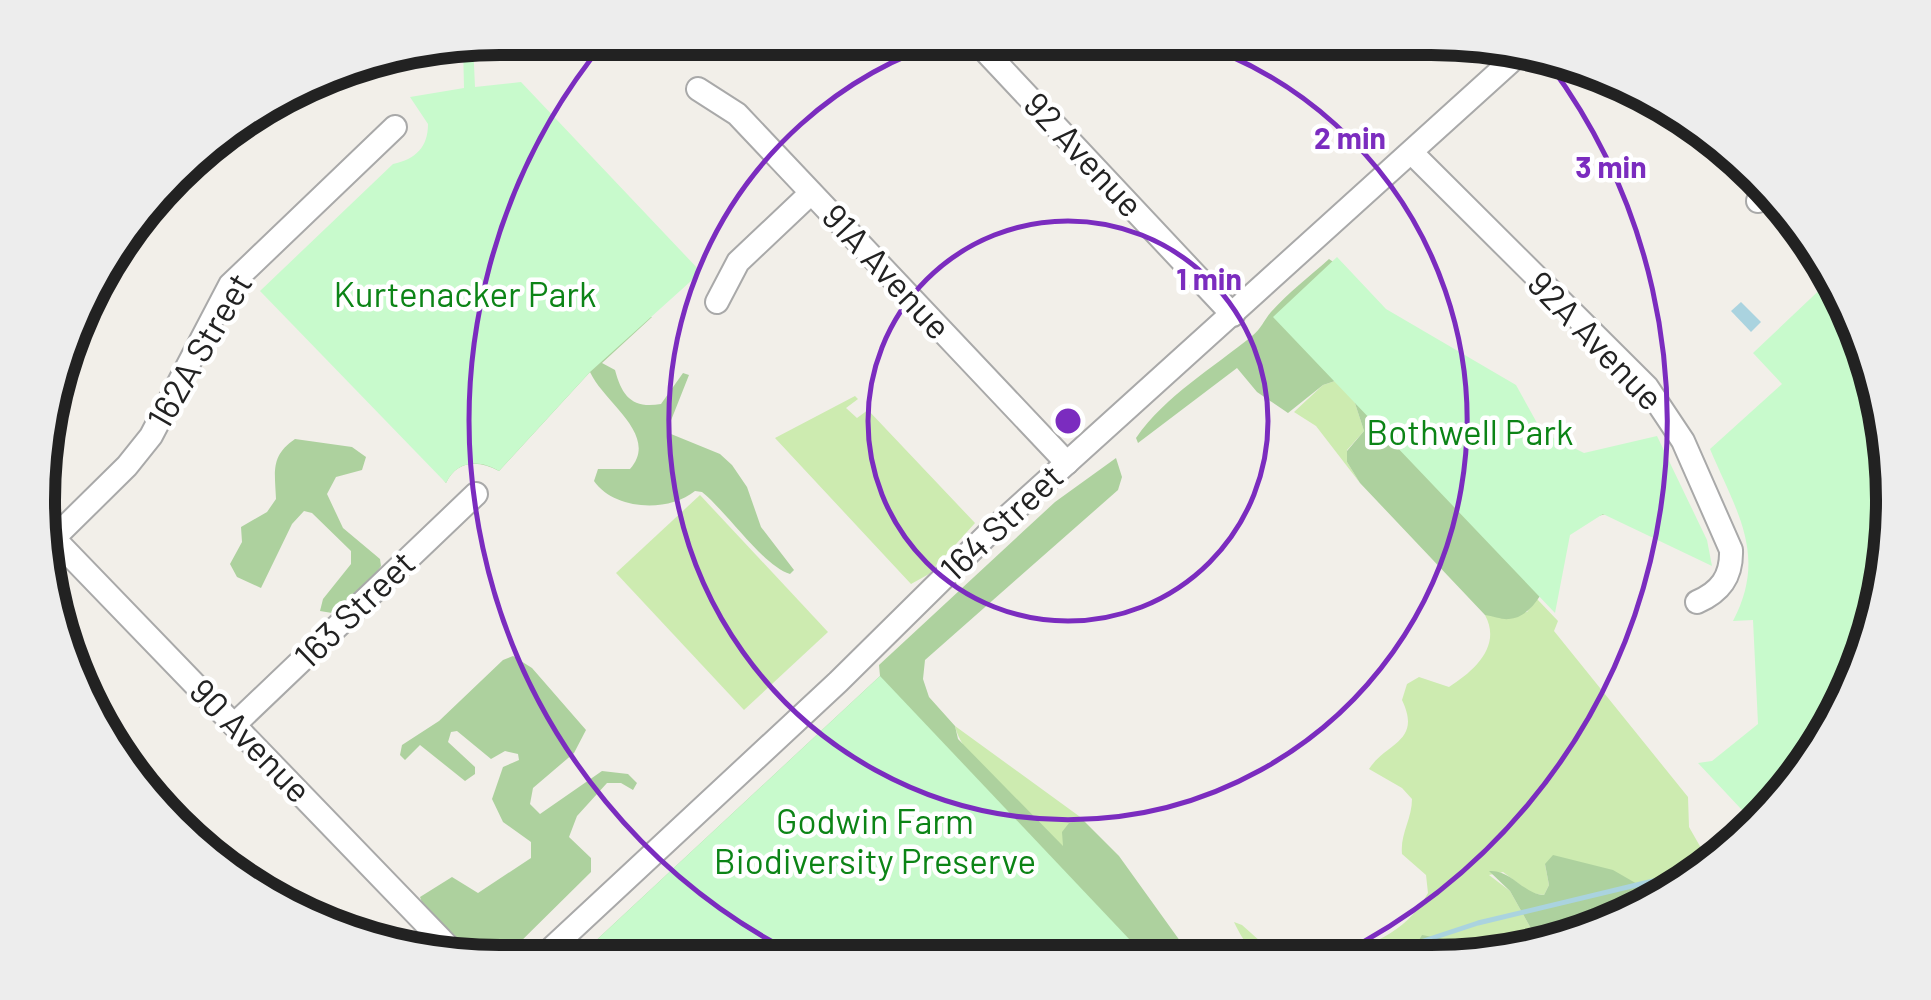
<svg xmlns="http://www.w3.org/2000/svg" width="1931" height="1000" viewBox="0 0 1931 1000" font-family="Barlow,sans-serif">
<style>
.grass{fill:#cdebb0}
.forest{fill:#add19e}
.park{fill:#c8facc}
.water{fill:#aad3df}
.lines{fill:none;stroke-linecap:round;stroke-linejoin:round}
.stream{stroke:#aad3df;stroke-width:5}
.minor-casing{stroke:#a9a9a9;stroke-width:26}
.minor{stroke:#fff;stroke-width:22}
.ring{fill:none;stroke:#7b2cbf;stroke-width:5}
.labels{text-anchor:middle;stroke-width:9;stroke-linejoin:round;paint-order:stroke}
.street-label{font-size:35px;fill:#222;stroke:#fff}
.park-label{font-size:35px;fill:#0c8416;stroke:#fff}
.rim{fill:none;stroke:#222;stroke-width:12}
.centre{fill:#7b2cbf;stroke:#fff;stroke-width:5}
.ring-label{font-size:30px;text-anchor:middle;font-weight:bold;fill:#7b2cbf;stroke:#fff;stroke-width:9;stroke-linejoin:round;paint-order:stroke}
</style>
<rect width="100%" height="100%" fill="#f2efe9"/>
<g class="grass">
<polygon points="1338,380 1352,394 1364,431 1347,450 1347,462 1360,483 1316,426 1294,412 1323,385"/>
<polygon points="855,396 858,399 846,408 857,418 868,410 975,523 929,574 911,584 775,438"/>
<polygon points="700,495 828,632 744,710 616,573"/>
<path d="M1537 599 1558 621 1554 631 1688 797 1689 827 1705 855C1685 924 1593 877 1545 864L1549 885 1544 895 1531 893 1503 872 1489 875 1510 891 1538 941 1492 958 1471 959 1462 949 1410 952 1408 959H1323C1368 946 1404 936 1428 893L1426 875 1402 854C1400 834 1412 819 1412 799L1402 788 1369 769C1387 742 1422 742 1402 700L1407 684 1419 677 1449 687C1474 671 1502 646 1485 615L1527 612Z"/>
<path d="M955 726 1083 819H1075L1064 847 1053 841C1026 812 963 762 955 726Z"/>
<path d="M1234 922 1242 925 1280 959C1255 959 1245 945 1234 922Z"/>
</g>
<g class="forest">
<path d="M1329 259 1339 266 1352 288 1516 406 1613 512 1569 524C1558 551 1545 616 1509 619 1503 620 1493 616 1485 615L1360 483 1347 462V451L1364 431 1352 394 1338 380 1323 385 1288 413 1257 392 1237 368 1138 443 1136 438C1166 395 1213 368 1252 336 1261 329 1264 320 1271 312 1288 293 1310 276 1329 259Z"/>
<path d="M281 279 652 317 602 363 615 370C622 396 632 409 661 404L683 373 689 375 670 423 671 434 720 454 732 465 747 487 761 527 794 570 790 574C763 566 728 513 702 492L695 491C668 513 614 510 594 481L598 469H630C660 435 604 403 590 372L499 471C479 460 457 460 446 483Z"/>
<path d="M295 439 352 447 366 457 362 470 336 477 327 494 343 528 380 559 381 566 370 581 332 613 320 611 323 599 351 564V551L312 513 304 511 292 524 261 588 237 577 230 564 242 542 241 527 267 512 276 499C275 472 270 456 295 439Z"/>
<polygon points="1116,458 1122,477 1118,490 925,660 923,679 929,697 955,726 958,739 1063,846 1062,832 1069,823 1083,820 1119,856 1193,959 574,961 880,676 879,665 1055,502"/>
<polygon points="513,656 532,668 586,730 574,753 533,788 530,804 540,814 602,771 628,774 637,783 633,790 621,783 607,783 577,816 569,837 591,858 591,872 501,961 481,962 423,905 420,897 452,877 478,893 531,858 531,842 503,822 492,799 503,767 519,760 518,754 505,751 491,759 457,731 451,732 448,742 475,767 475,774 465,781 420,745 405,760 400,755 402,745 439,721 503,660"/>
<path d="M1553 855 1613 870 1658 896 1538 941 1510 891 1489 871C1511 869 1523 894 1544 895L1549 885 1545 864Z"/>
<polygon points="1422,935 1443,939 1471,959 1408,959"/>
</g>
<g class="park">
<path d="M473 42 475 87 521 82 701 272 590 372 499 471C479 459 457 460 446 483L260 291 393 164C416 159 428 147 428 124L410 97 464 88 463 44Z"/>
<polygon points="1337,257 1386,309 1516,385 1542,432 1584,453 1657,436 1707,540 1712,566 1603,514 1570,535 1555,613 1273,317"/>
<path d="M1829 281 1869 352 1892 531 1846 705 1779 805 1756 825 1698 763 1712 761 1758 724 1753 620 1733 621C1768 555 1736 511 1710 449L1782 384 1753 353Z"/>
<polygon points="880,676 1148,959 574,961"/>
</g>
<polygon class="water" points="1741,302 1761,322 1751,332 1731,311"/>
<g class="lines">
<polyline class="stream" points="1369,959 1478,923 1707,868"/>
<g class="minor-casing">
<g id="minor">
<polyline points="973,38 1233,315"/>
<polyline points="698,89 737,114 1067,463"/>
<path d="M1412 153 1647 387 1683 441 1731 550C1732 577 1720 592 1697 602"/>
<polyline points="1758,201 1770,189"/>
<polyline points="717,302 738,262 811,193"/>
<polyline points="39,523 460,959"/>
<polyline points="54,538 127,466 151,436 230,285 395,127"/>
<polyline points="234,725 476,494"/>
<polyline points="538,961 838,682 986,536 1519,54"/>
</g>
</g>
<use href="#minor" class="minor"/>
</g>
<g class="ring">
<circle cx="1068" cy="421" r="200"/>
<path d="M1181 38A399 399 0 1 1 955 38"/>
<path d="M805 959A599 599 0 0 1 606 40M1550 65A599 599 0 0 1 1335 957"/>
</g>
<g class="labels">
<g class="street-label">
<text transform="translate(1083 155) rotate(47)" y="12">92 Avenue</text>
<text transform="translate(886 272) rotate(47)" y="12">91A Avenue</text>
<text transform="translate(1595 341) rotate(46)" y="12">92A Avenue</text>
<text transform="translate(200 351) rotate(-60)" y="12">162A Street</text>
<text transform="translate(1002 523) rotate(-43)" y="12">164 Street</text>
<text transform="translate(355 610) rotate(-44)" y="12">163 Street</text>
<text transform="translate(250 741) rotate(46)" y="12">90 Avenue</text>
</g>
<g class="park-label">
<text x="465" y="307">Kurtenacker Park</text>
<text x="1470" y="445">Bothwell Park</text>
<text x="875" y="834">Godwin Farm<tspan x="875" dy="40">Biodiversity Preserve</tspan></text>
</g>
</g>
<path d="M0 0H1931V1000H0ZM500 55H1431A445 445 0 0 1 1876 500V500A445 445 0 0 1 1431 945H500A445 445 0 0 1 55 500V500A445 445 0 0 1 500 55Z" fill="#ededed" fill-rule="evenodd"/>
<path class="rim" d="M500 55H1431A445 445 0 0 1 1876 500V500A445 445 0 0 1 1431 945H500A445 445 0 0 1 55 500V500A445 445 0 0 1 500 55Z"/>
<circle cx="1068" cy="421" r="15" class="centre"/>
<g class="ring-label">
<text x="1350" y="149">2 min</text>
<text x="1611" y="178">3 min</text>
<text x="1209" y="290">1 min</text>
</g>
</svg>
